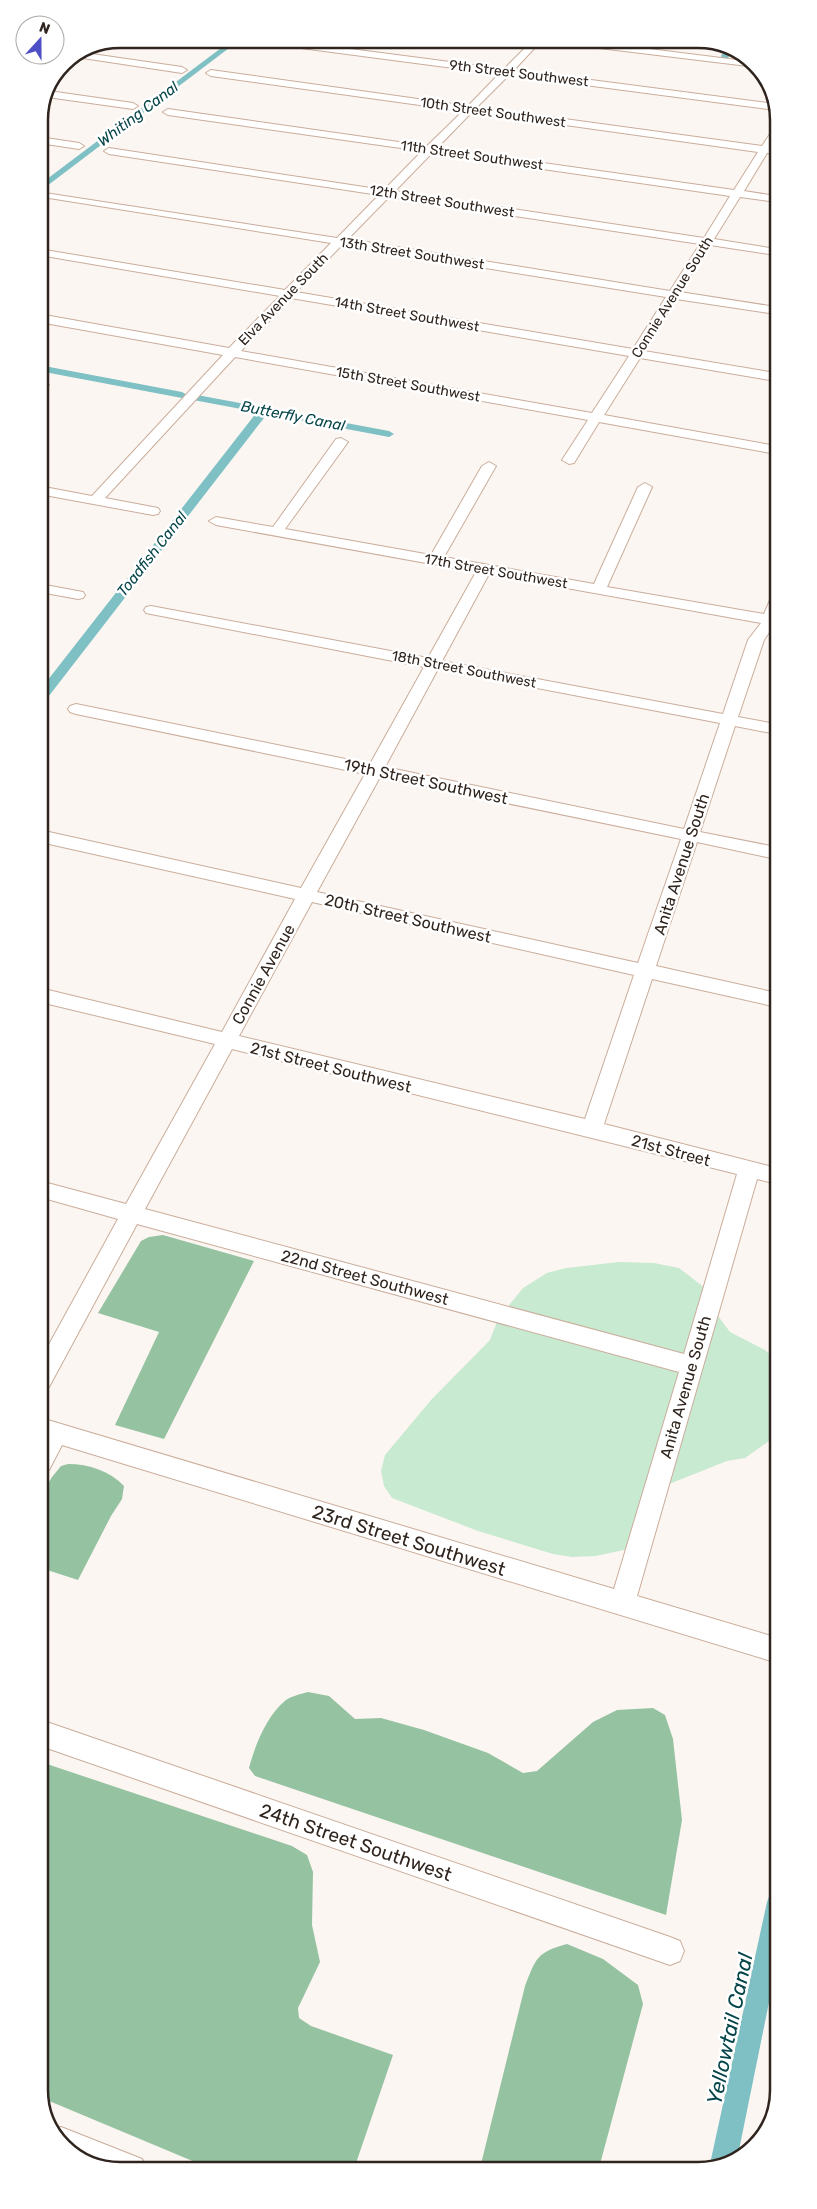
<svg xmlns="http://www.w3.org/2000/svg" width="817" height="2209" viewBox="0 0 817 2209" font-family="Rubik,sans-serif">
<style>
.green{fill:#c8ead1}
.forest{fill:#95c2a1}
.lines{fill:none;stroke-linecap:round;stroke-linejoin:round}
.canal{fill:#7ec0c4;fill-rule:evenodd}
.minor-casing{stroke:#caad9b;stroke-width:2}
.minor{fill:#fff;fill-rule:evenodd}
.labels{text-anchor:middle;stroke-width:5;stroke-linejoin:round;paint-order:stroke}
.far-street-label{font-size:14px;fill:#30251e;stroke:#fff}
.far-water-label{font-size:15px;font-style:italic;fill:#064549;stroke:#fff}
.street-label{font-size:16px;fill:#30251e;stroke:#fff}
.near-street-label{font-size:19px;fill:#30251e;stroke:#fff}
.near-water-label{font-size:21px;font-style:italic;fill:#064549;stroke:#fff}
.rim{fill:none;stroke:#30251e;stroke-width:2.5}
</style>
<rect width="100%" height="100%" fill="#fcf6f2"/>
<polygon class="green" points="619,1262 654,1263 679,1268 705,1288 713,1309 730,1332 765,1350 775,1358 777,1363 776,1436 745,1458 727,1461 669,1484 633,1548 596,1556 572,1557 553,1554 478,1531 392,1498 384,1486 381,1471 385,1455 431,1400 490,1340 498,1319 523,1288 547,1273 566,1268"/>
<g class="forest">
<polygon points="163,1235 254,1261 164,1439 115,1425 159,1332 98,1313 141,1241 149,1237"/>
<path d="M68 1464C89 1464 110 1471 124 1486L122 1499 111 1516 78 1580 41 1568V1496L52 1477 61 1466Z"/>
<path d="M308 1692 329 1696 355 1719 381 1718 424 1730 488 1753 523 1773 537 1771 593 1722 617 1710 653 1708 665 1715 673 1739 682 1820 666 1915 255 1776 249 1768C255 1745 267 1715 286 1700 292 1696 301 1694 308 1692Z"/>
<polygon points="41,1762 292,1846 307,1855 313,1872 312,1925 320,1962 298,2008 299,2018 311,2026 393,2055 354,2169 214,2170 42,2098"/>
<path d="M567 1944 603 1959 638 1985 643 2004 599 2168H480L525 1986C536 1958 537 1952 567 1944Z"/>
</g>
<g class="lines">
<g class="canal">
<polygon points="233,39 241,39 39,192 39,185"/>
<polygon points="726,49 732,51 728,58 722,58 721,56"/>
<polygon points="39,365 182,392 187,395 182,398 39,371"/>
<polygon points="197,395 389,431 394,434 389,437 267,414 45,701 40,702 40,690 257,412 193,400 192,398"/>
<polygon points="778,1891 778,1958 738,2155 719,2167 712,2167 710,2164 767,1902 770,1894"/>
</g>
<g class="minor-casing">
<g id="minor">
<path d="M259 39H274L504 69 534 39H543L514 70 775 104V110L509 75 477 107 762 146 772 131 775 130V140L771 147 775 148V154L767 153 744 191 776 196V202L740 197 714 239 776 249V255L710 245 680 292 776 307V314L676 299 644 351 776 373V381L640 358 604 415 776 446V454L599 422 574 463 569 464 562 460 588 420 235 357 105 498 158 508 160 511 158 514 153 515 39 494V486L92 496 223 355 39 322V314L229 348 280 296 39 255V249L285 290 331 243 49 198 45 197V193L337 238 379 195 109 154 104 151 109 148 384 190 422 151 168 115 163 112 168 109 427 146 463 111 211 76 206 73 211 70 468 106 499 74 263 43 260 42ZM472 112 758 152 734 190 437 148ZM432 153 730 196 704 238 395 191ZM389 197 700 244 670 291 348 239ZM342 245 666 297 633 349 296 292ZM291 298 629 356 592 413 241 351Z"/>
<polygon points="546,39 570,39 753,62 756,67 550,42"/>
<polygon points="85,53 182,67 187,70 182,73 76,57"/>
<polygon points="49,91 133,103 138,106 133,109 47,97"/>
<polygon points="39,137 79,143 84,146 79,149 39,143"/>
<polygon points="43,381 49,385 39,392 39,382"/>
<path d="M341 438 348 442 285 529 431 555 482 466 489 462 496 466 444 557 594 584 638 487 645 483 652 487 607 587 764 614 771 598 776 597V625H774L764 640 738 717 776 724V734L735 726 700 832 776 847V859L697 842 656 966 777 993V1007L652 979 604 1124 777 1168V1184L757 1179 637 1596 778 1638V1663L62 1445 49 1470 41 1473V1418L614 1589 679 1372 137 1224 49 1387 41 1390V1359L118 1219 40 1197V1181L126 1204 215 1044 40 1002V988L222 1032 295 899 40 842V830L301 888 365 774 76 714 70 712 68 709 70 706 76 704 370 764 424 667 151 614 146 613 144 610 146 607 151 606 428 658 476 572 216 525 209 521 216 517 273 527 336 439ZM489 574 761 623 748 640 723 714 442 661ZM438 669 720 723 684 829 385 767ZM380 777 681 839 638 963 317 892ZM312 902 634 975 585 1119 239 1036ZM232 1049 737 1174 684 1354 145 1209Z"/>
<polygon points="40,584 83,592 85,595 83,598 78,599 40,592"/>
<polygon points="41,1720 670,1937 680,1941 684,1951 680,1961 670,1965 41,1746"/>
<polygon points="61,2127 142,2159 147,2170 114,2170 67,2150 54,2130"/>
</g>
</g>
<use href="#minor" class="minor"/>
</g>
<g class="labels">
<g class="far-street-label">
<text transform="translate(519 73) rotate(7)" y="5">9th Street Southwest</text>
<text transform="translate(493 112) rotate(8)" y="5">10th Street Southwest</text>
<text transform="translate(472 155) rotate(8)" y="5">11th Street Southwest</text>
<text transform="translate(442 201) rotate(9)" y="5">12th Street Southwest</text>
<text transform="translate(412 253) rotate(9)" y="5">13th Street Southwest</text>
<text transform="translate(672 297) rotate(-58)" y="5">Connie Avenue South</text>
<text transform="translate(283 299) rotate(-46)" y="5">Elva Avenue South</text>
<text transform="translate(407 314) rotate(10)" y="5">14th Street Southwest</text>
<text transform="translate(408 384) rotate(10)" y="5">15th Street Southwest</text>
<text transform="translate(496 571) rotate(10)" y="5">17th Street Southwest</text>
<text transform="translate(464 669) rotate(11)" y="5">18th Street Southwest</text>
</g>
<g class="far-water-label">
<text transform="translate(138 114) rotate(-37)" y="5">Whiting Canal</text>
<text transform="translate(293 416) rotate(11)" y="5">Butterfly Canal</text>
<text transform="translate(152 554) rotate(-52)" y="5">Toadfish Canal</text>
</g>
<g class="street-label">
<text transform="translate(426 781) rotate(12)" y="6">19th Street Southwest</text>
<text transform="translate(681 864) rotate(-72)" y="6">Anita Avenue South</text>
<text transform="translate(408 918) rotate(13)" y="6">20th Street Southwest</text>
<text transform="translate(263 974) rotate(-61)" y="6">Connie Avenue</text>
<text transform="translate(331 1067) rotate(14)" y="6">21st Street Southwest</text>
<text transform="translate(671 1150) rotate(15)" y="6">21st Street</text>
<text transform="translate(365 1277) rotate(15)" y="6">22nd Street Southwest</text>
<text transform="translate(685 1387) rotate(-74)" y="6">Anita Avenue South</text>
</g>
<g class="near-street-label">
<text transform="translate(409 1540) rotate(17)" y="7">23rd Street Southwest</text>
<text transform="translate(356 1842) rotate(19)" y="7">24th Street Southwest</text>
</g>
<g class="near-water-label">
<text transform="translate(730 2029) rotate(-78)" y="7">Yellowtail Canal</text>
</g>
</g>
<path d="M0 0H817V2209H0ZM120 48H698A72 72 0 0 1 770 120V2090A72 72 0 0 1 698 2162H120A72 72 0 0 1 48 2090V120A72 72 0 0 1 120 48Z" fill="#fff" fill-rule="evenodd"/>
<path class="rim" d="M120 48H698A72 72 0 0 1 770 120V2090A72 72 0 0 1 698 2162H120A72 72 0 0 1 48 2090V120A72 72 0 0 1 120 48Z"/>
<g transform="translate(40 40) rotate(21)"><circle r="24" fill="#ffffff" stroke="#aca8a5"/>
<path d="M0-4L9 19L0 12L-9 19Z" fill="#4c4fc5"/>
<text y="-8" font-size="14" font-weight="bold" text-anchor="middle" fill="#30251e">N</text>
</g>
</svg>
